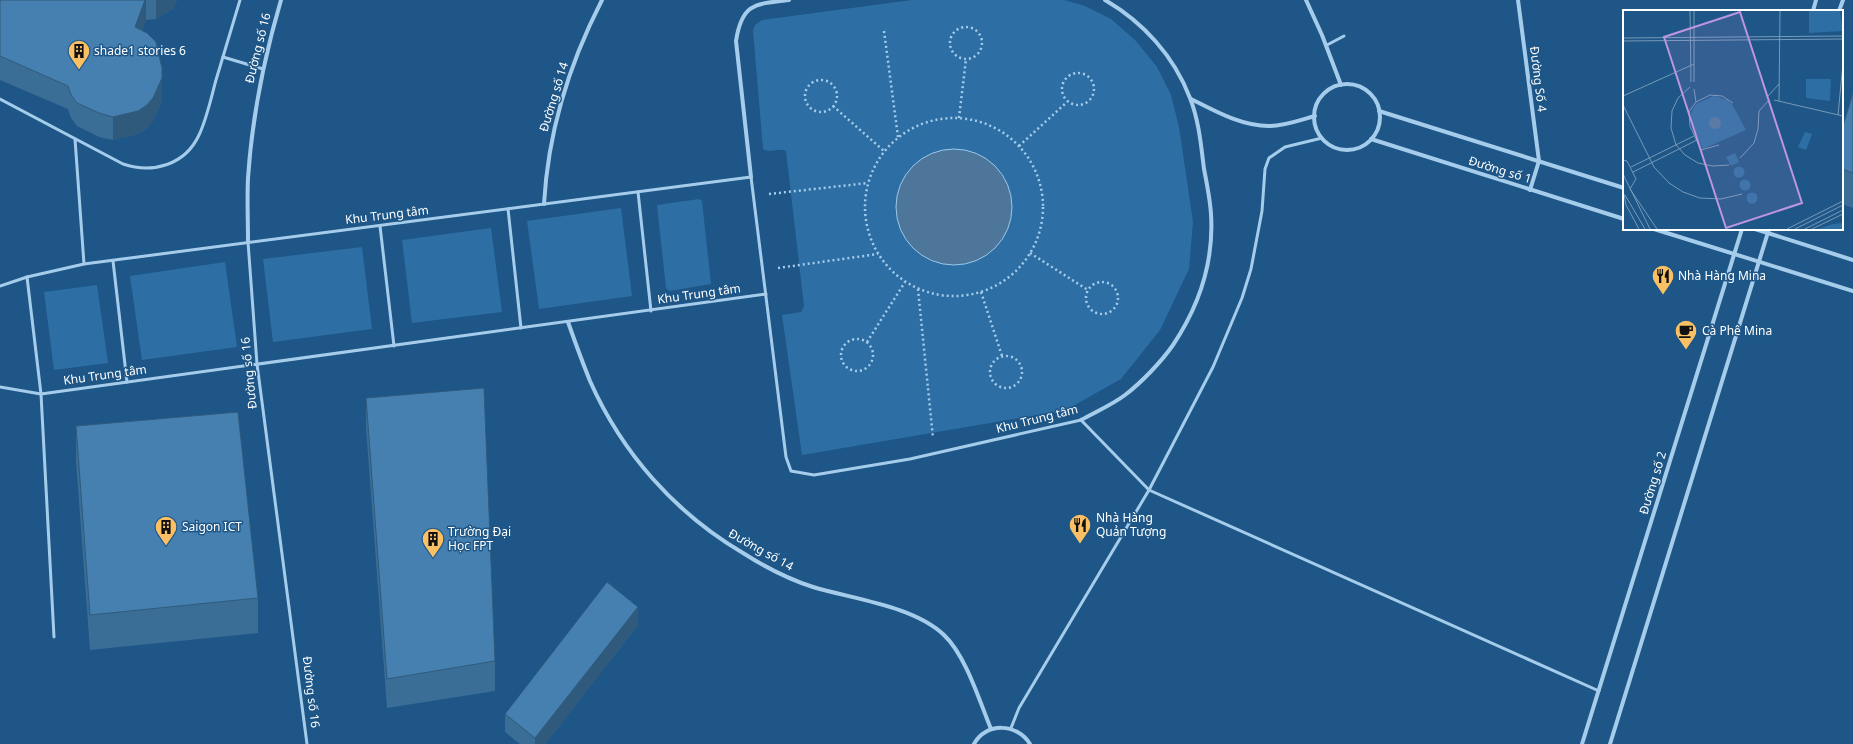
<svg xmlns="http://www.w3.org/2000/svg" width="1853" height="744" viewBox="0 0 1853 744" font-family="'Noto Sans',sans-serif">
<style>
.green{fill:#2d6fa4}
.water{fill:#4d769a;stroke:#99c9ed}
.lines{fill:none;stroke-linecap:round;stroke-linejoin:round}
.path{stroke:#a6cceb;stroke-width:2.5;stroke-dasharray:2 3;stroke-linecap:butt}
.service{stroke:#a6cceb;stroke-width:3}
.minor{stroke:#a6cceb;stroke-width:4}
.wall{fill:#3b6e97}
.shaded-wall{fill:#305a7b}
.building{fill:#4580b0;stroke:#305a7b}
.labels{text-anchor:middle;stroke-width:3;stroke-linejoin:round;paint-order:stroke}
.street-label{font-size:12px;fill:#fff;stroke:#1d5687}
.poi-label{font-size:12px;fill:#fff;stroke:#1d5687;text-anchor:start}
.inset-road{fill:none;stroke:#779ab7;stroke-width:1}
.view{fill:#bd96df;fill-opacity:0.15;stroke:#bd96df;stroke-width:2}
.inset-edge{fill:none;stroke:#fff;stroke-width:2}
</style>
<rect width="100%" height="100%" fill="#1d5687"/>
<g class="green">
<path d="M912 0H1064L1085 6 1111 19 1136 41 1157 67 1171 95 1179 127 1193 222 1189 269 1160 330 1121 379 1066 410 802 455 782 315 801 312 804 306 786 151C779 147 770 154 763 149L753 30 755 25 762 20Z"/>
<polygon points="699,199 702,201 711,284 669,291 666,288 657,205"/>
<polygon points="621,208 632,296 539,309 527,221"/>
<polygon points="491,228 502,312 412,323 402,240"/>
<polygon points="362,247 372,329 273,342 263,259"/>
<polygon points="225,262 237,347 142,360 130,276"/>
<polygon points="97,285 108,363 54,370 44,292"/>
</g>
<circle class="water" cx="954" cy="207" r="58"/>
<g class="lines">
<g class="path">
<circle cx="966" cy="43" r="16"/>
<polyline points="884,31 898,137"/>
<circle cx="1078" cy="89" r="16"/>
<circle cx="821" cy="96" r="16"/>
<polyline points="833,106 884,151"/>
<circle cx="954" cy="207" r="89"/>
<polyline points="959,118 966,59"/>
<polyline points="1019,146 1067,102"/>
<polyline points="769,194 868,183"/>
<polyline points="1030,253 1088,290"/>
<polyline points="778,268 878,254"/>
<circle cx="1102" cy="298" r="16"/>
<polyline points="918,289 933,438"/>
<polyline points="981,292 1002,356"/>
<circle cx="857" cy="355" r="16"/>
<polyline points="867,342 905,282"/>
<circle cx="1006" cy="372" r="16"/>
</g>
<g class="service">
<polyline points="1327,45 1344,36"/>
<polyline points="223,57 263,69"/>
<path d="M0 99 123 164C153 174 185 165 199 135 207 118 211 98 216 80 224 53 232 27 240 0"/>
<polyline points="75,139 84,264"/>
<polyline points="638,192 651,311"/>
<polyline points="508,209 521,328"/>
<polyline points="380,226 394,346"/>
<polyline points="248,242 257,364 307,744"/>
<polyline points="113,261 127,382"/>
<polyline points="27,277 41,394 54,637"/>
<polyline points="0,286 27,277 84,264 751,177 786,457 791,471 814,475 910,459 1081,420 1149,490 1599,691"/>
<polyline points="0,387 41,394 766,294"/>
<polyline points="1011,728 1019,708 1149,490 1213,367 1242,298 1251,269 1262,211 1265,169 1269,158 1285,147 1322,138"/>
</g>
<g class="minor">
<polyline points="1306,0 1322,35 1341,85"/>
<polyline points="1518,0 1539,161 1530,190"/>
<polyline points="1813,11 1816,0"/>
<polyline points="1839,11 1843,0"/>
<circle cx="1347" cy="117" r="33"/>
<path d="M1191 99C1215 111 1241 126 1269 126 1285 126 1300 120 1315 116"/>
<polyline points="1379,111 1624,188"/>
<polyline points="1371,139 1624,219"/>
<path d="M751 177 736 41C742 3 755 4 789 0"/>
<path d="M544 204C548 132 569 64 602 0"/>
<polyline points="1654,229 1853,291"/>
<polyline points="1755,229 1853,260"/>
<path d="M248 242C248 221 247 199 248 178 252 117 264 58 281 0"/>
<path d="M568 322C575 342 582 361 590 381 622 453 675 513 743 553 765 567 788 579 813 587 853 599 914 606 944 635 966 656 979 700 991 729"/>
<path d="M1081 420C1095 412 1112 405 1125 395 1141 383 1162 361 1173 345 1199 306 1214 261 1211 214 1210 199 1207 184 1204 169 1201 145 1199 121 1190 98 1174 56 1143 22 1105 0"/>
<path d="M974 744C986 722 1017 723 1030 744"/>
<polyline points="1582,744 1742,229"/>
<polyline points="1610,744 1769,229"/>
</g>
</g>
<g class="wall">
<polygon points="0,0 177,0 173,9 156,19 146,20 142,31 162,91 162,101 153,121 147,128 138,134 113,140 99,137 77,126 71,118 68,109 0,80"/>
<polygon points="1853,93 1853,208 1842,204 1842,129"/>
<polygon points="366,398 495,661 495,691 387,708 366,428"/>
<polygon points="76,426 258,598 258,633 90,650 76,461"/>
<polygon points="638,625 545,744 520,744 505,732 505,714"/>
</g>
<g class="shaded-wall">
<polygon points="145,0 146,0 146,20 135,50 135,27"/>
<polygon points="156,0 177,0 173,9 156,19"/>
<polygon points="162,68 162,101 153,121 147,128 138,134 113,140 113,117"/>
<polygon points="638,607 638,625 545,744 535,744 535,738"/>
</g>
<g class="building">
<polygon points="0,0 145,0 135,27 147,33 156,42 162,68 162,78 153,98 147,105 138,111 113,117 99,113 77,103 71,95 68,86 0,56"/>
<polygon points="1853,93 1853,173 1842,169 1842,129"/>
<polygon points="484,388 495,661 387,679 366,398"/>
<polygon points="238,412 258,598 90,615 76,426"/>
<polygon points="607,582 638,607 535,738 505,714"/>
</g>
<defs>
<g id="building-pin" transform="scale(1.15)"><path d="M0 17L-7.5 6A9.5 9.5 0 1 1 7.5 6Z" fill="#fbc064" stroke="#1d5687"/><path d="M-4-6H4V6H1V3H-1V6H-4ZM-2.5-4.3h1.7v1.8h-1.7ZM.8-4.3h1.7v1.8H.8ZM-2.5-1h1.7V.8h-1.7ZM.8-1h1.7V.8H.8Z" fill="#111"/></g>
<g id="restaurant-pin" transform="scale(1.15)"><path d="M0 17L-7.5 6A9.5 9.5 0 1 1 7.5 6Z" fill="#fbc064" stroke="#1d5687"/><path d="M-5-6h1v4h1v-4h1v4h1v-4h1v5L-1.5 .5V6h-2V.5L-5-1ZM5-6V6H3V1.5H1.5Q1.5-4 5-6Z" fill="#111"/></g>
<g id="cafe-pin" transform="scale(1.15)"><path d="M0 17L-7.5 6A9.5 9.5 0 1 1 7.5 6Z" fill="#fbc064" stroke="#1d5687"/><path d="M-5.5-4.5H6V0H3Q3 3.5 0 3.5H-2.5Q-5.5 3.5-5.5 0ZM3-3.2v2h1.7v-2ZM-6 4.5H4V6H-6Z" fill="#111"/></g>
</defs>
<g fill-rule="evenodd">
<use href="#building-pin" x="79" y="51"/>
<use href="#restaurant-pin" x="1663" y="276"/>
<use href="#cafe-pin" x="1686" y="331"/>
<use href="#restaurant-pin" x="1080" y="525"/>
<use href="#building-pin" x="166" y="527"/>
<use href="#building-pin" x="433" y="539"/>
</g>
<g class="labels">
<g class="street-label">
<text transform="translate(258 48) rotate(-76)" y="4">Đường số 16</text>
<text transform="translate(1538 79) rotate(83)" y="4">Đường Số 4</text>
<text transform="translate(554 97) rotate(-73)" y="4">Đường số 14</text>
<text transform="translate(1500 170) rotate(17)" y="4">Đường số 1</text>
<text transform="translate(387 215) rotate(-7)" y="4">Khu Trung tâm</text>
<text transform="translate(699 294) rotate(-8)" y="4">Khu Trung tâm</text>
<text transform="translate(249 373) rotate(-96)" y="4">Đường số 16</text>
<text transform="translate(105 375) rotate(-8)" y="4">Khu Trung tâm</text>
<text transform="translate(1037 419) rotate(-14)" y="4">Khu Trung tâm</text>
<text transform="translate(1653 483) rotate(-73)" y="4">Đường số 2</text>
<text transform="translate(761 550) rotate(29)" y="4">Đường số 14</text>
<text transform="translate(311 692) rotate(83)" y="4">Đường số 16</text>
</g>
<g class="poi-label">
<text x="94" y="55">shade1 stories 6</text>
<text x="1678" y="280">Nhà Hàng Mina</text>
<text x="1702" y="335">Cà Phê Mina</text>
<text x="1096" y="522">Nhà Hàng<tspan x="1096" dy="14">Quản Tượng</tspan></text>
<text x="182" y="531">Saigon ICT</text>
<text x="448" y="536">Trường Đại<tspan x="448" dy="14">Học FPT</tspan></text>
</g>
</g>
<g transform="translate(1623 10)">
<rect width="220" height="220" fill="#1d5687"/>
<path d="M186 1H217L220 21 186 23ZM183 69H208L207 91 183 88ZM91 86 104 90 109 94 123 120 80 139 69 116 68 103 73 94ZM182 122 189 124 183 140 175 137ZM112 143 116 152 108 156 103 147ZM110.5 162a5.5 5.5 0 1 1 11 0a5.5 5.5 0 1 1-11 0ZM116.5 175a5.5 5.5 0 1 1 11 0a5.5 5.5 0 1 1-11 0ZM123.5 188a5.5 5.5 0 1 1 11 0a5.5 5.5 0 1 1-11 0ZM220 213V219H195L210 214Z" fill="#2d6fa4"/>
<path d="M86 113a6 6 0 1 1 12 0a6 6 0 1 1-12 0Z" fill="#4d769a"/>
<path class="inset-road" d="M67 1 68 72M71 1V72M0 28 220 26M0 31 220 29M67 77 55 88 49 101 48 118 53 135 62 145 75 153 89 156 106 155M71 79 73 92M0 86 71 54M145 86 156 74M151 90 220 106M156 91 157 1M0 95 31 157 46 173 60 182 77 188 98 189 119 184M215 105 220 53M96 135 78 140 67 116 66 102 73 92 87 85 99 86 110 93M117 148 131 133 135 119 136 101 145 91M0 150 4 151 13 169 7 179M8 157 71 126M10 162 74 130M0 164 27 219M7 179 34 219M1 184 3 195 16 219M2 185 22 219M164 219 220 191M172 219 220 195M182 219 220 200M189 219 220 204"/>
<path class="view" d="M117 2 179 193 103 218 41 27Z"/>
<rect width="220" height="220" class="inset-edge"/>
</g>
</svg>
